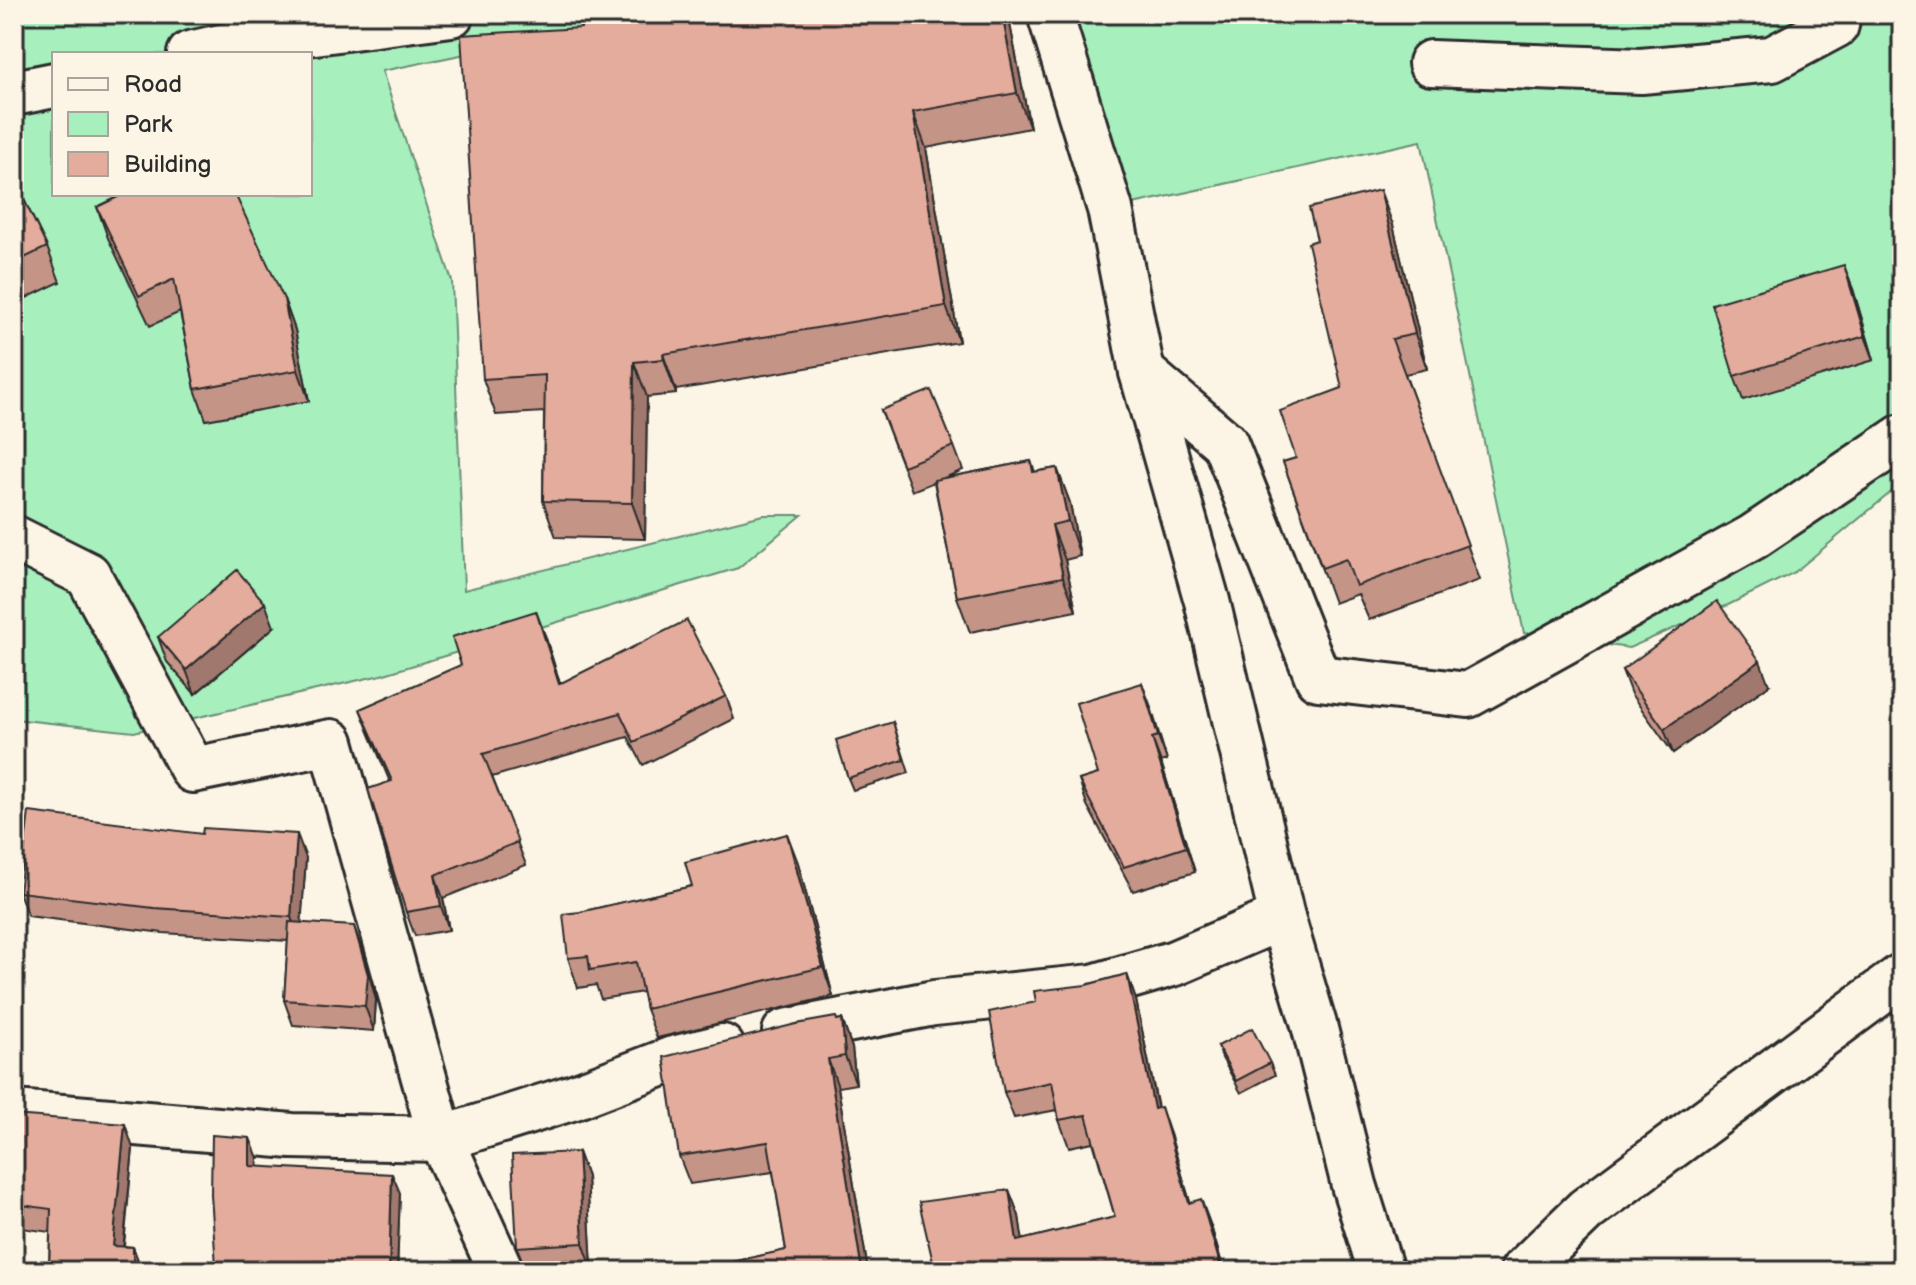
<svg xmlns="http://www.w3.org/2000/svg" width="1916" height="1285" viewBox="0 0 1916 1285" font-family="'Balsamiq Sans',sans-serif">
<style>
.green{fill:#a7f0be;stroke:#698e74;stroke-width:2;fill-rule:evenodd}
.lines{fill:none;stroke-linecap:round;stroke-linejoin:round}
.minor-casing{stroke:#2b2b2b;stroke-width:50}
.tertiary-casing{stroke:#2b2b2b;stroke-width:50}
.minor{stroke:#fcf5e5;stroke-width:44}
.tertiary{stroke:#fcf5e5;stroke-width:44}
.wall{fill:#c49487;stroke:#2b2b2b;stroke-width:2}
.shaded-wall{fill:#a0786e;stroke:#2b2b2b;stroke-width:2}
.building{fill:#e4ac9d;stroke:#2b2b2b;stroke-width:2}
</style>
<rect width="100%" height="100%" fill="#fcf5e5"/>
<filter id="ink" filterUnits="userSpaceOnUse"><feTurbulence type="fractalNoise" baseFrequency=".0125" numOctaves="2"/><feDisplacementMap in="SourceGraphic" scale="16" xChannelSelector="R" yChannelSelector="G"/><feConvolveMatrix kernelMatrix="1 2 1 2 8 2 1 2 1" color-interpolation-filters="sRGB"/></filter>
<g filter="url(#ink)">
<g class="green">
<path d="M14 14H662L382 71 452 281 464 590 763 515H802L738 568 381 675 134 732 14 719ZM54 54H310V194H54Z"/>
<polygon points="1050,14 1902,14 1902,483 1795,572 1728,605 1629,648 1524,633 1421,141 1110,209"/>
</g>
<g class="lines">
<g class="minor-casing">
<g id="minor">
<polyline points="190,54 247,41 451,14"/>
<polyline points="1431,63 1641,71 1772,59 1836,25 1838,14"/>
<polyline points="14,93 54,85"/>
<polyline points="1142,372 1225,443 1318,678 1468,695 1753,537 1902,437"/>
<polyline points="14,538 88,575 193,770 331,742 441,1139 501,1271"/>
<polyline points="785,1032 934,1003 1093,987 1175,963 1282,917"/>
<polyline points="14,1113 292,1136 441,1139 574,1097 673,1059 722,1047"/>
<polyline points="1523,1271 1586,1210 1902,976"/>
</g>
</g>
<g class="tertiary-casing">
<polyline id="tertiary" points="1050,14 1110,209 1142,372 1207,601 1282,917 1314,1025 1354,1185 1381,1271"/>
</g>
<use href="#minor" class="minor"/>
<use href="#tertiary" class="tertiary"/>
</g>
<g class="wall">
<polygon points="1008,14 1030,128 926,148 959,342 676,390 676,394 647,397 645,539 556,537 543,501 544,412 496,415 483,379"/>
<polygon points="14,179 47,247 60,282 14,304"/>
<polygon points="97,207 284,299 295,330 309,401 206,420 195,389 180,312 150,326 108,238"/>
<polygon points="1393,225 1427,369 1405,374 1480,580 1369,620 1358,594 1334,603 1283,462 1296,458 1342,388"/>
<polygon points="1853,289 1874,360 1743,400 1734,376"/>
<polygon points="881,410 954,446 963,470 944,478 1031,461 1035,472 1057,468 1070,503 1080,556 1065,560 1076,611 970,632 957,597 934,482 912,491"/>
<polygon points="274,627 195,694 167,662 158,637"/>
<polygon points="545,635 560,683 726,696 734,719 643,765 628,737 492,777 526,865 443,898 449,930 415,936 406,912 390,782 369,732 360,709 461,665"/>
<polygon points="1622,670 1769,685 1673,753 1631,694"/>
<polygon points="1142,683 1167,760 1161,762 1195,872 1133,891 1087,805 1079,780 1098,774"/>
<polygon points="893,722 909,773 853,790 848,778"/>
<polygon points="787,834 798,863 833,996 657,1038 646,1009 643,992 601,999 596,985 578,988 568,958 580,912 692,886"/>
<polygon points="306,858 301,922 363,951 376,1000 374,1031 293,1025 284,1000 288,941 163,933 28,916 19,892"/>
<polygon points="1127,974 1136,1000 1158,1108 1170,1134 1190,1202 1211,1226 1224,1271 935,1271 1009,1190 1019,1216 1022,1240 1115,1217 1093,1142 1069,1147 1059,1120 1057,1110 1014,1118 1004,1092 1086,985"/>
<polygon points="842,1019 852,1048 856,1084 838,1087 868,1271 695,1271 786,1250 773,1172 690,1184 679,1156 837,1020"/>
<polygon points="1218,1046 1270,1063 1275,1075 1241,1093 1222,1058"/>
<polygon points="14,1115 133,1148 124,1246 133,1247 142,1271 49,1271 50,1232 14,1227"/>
<polygon points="578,1152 587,1177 592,1268 526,1271 517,1247"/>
<polygon points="258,1158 258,1167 400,1193 397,1271 218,1271 216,1265"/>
</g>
<g class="shaded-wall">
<polygon points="1002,14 1008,14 1030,128 1017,93"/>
<polygon points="913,112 926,148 959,342 946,306"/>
<polygon points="1380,190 1393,225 1427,369 1415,334"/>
<polygon points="1844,265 1853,289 1874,360 1865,336"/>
<polygon points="284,299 295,330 309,401 298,370"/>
<polygon points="663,354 676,390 676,394 664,359"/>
<polygon points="634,362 647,397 645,539 632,503"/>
<polygon points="1057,468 1070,503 1080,556 1068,521"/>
<polygon points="1052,525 1065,560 1076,611 1063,577"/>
<polygon points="265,603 274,627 195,694 186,670"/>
<polygon points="536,611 545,635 567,708 559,684"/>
<polygon points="1760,661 1769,685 1673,753 1664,729"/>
<polygon points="1142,683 1151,707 1167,760 1158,736"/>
<polygon points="1152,738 1161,762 1195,872 1186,847"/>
<polygon points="297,834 306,858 300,942 291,917"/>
<polygon points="787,834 798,863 833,996 823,967"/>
<polygon points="435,875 443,898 449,930 441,906"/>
<polygon points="354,926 363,951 376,1000 374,1031 365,1006"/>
<polygon points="1127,974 1136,1000 1163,1136 1154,1109"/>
<polygon points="842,1019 852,1048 856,1084 845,1056"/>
<polygon points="828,1059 838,1087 868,1271 862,1271"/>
<polygon points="1161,1107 1170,1134 1198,1229 1189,1203"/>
<polygon points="125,1124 133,1148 121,1270 113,1246"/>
<polygon points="250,1138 258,1158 257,1186 250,1166"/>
<polygon points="578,1152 587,1177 592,1268 583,1243"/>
<polygon points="392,1174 400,1193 397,1271 389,1271"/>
<polygon points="1009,1190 1019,1216 1027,1268 1017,1241"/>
<polygon points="1201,1199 1211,1226 1224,1271 1222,1271"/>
<polygon points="133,1247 142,1271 133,1271"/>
</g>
<g class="building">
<polygon points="579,14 1002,14 1017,93 913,112 946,306 663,354 664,359 634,362 632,503 543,501 545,375 483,379 461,35 581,28"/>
<polygon points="14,179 47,247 14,263"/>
<polygon points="1380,190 1415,334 1392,339 1468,545 1356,586 1346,559 1322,568 1283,462 1296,458 1280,411 1342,388 1308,243 1317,240 1309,208"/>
<polygon points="124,194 235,194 284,299 298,370 195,389 174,279 139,296 97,207"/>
<polygon points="1844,265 1865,336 1734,376 1712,304"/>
<polygon points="931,390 954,446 903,466 881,410"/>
<polygon points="1031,461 1033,472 1057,468 1068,521 1052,525 1063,577 957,597 934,480"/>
<polygon points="237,570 265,603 186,670 158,637"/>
<polygon points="1717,601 1760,661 1664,729 1622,670"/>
<polygon points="536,611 559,684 687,620 726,696 634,742 620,713 483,754 518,842 435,875 441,906 406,912 368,789 392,781 360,709 461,665 452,637"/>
<polygon points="1142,683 1158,736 1152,738 1186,847 1124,867 1079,780 1098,774 1076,703"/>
<polygon points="893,722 904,760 848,778 836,740"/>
<polygon points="29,812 202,834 203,828 297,834 291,917 154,908 19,892"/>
<polygon points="787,834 823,967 646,1009 636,962 590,970 588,956 568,958 563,914 580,912 692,886 685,862"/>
<polygon points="289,922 354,926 368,975 365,1006 284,1000"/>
<polygon points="1127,974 1154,1109 1161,1107 1189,1203 1201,1199 1222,1271 935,1271 919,1202 1009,1190 1017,1241 1115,1217 1086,1115 1059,1120 1052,1082 1004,1092 989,1012 1036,1002 1034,991 1086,985"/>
<polygon points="836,1017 837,1020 842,1019 845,1056 828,1059 862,1271 695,1271 695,1270 786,1250 768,1142 679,1156 664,1057 796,1024"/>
<polygon points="1252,1028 1270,1063 1236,1081 1218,1046"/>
<polygon points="14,1115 125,1124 113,1246 133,1247 133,1271 49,1271 51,1209 14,1204"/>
<polygon points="212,1135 250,1138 250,1166 392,1174 389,1271 324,1271 326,1261 216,1265 211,1195"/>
<polygon points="578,1152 583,1243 517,1247 512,1155"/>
</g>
</g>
<rect width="1916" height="1285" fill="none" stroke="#fcf5e5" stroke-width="48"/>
<rect x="24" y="24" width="1868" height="1237" fill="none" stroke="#2b2b2b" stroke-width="3" filter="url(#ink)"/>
<rect x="52" y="52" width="260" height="144" fill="#fcf5e5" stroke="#a8a49b" stroke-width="2"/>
<rect x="68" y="78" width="40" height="12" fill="#fcf5e5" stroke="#a8a49b" stroke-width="2"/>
<text x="124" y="92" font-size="24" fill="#2b2b2b">Road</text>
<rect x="68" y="112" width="40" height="24" fill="#a7f0be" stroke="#a8a49b" stroke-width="2"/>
<text x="124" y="132" font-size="24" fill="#2b2b2b">Park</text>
<rect x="68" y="152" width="40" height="24" fill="#e4ac9d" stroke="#a8a49b" stroke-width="2"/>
<text x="124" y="172" font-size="24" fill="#2b2b2b">Building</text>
</svg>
